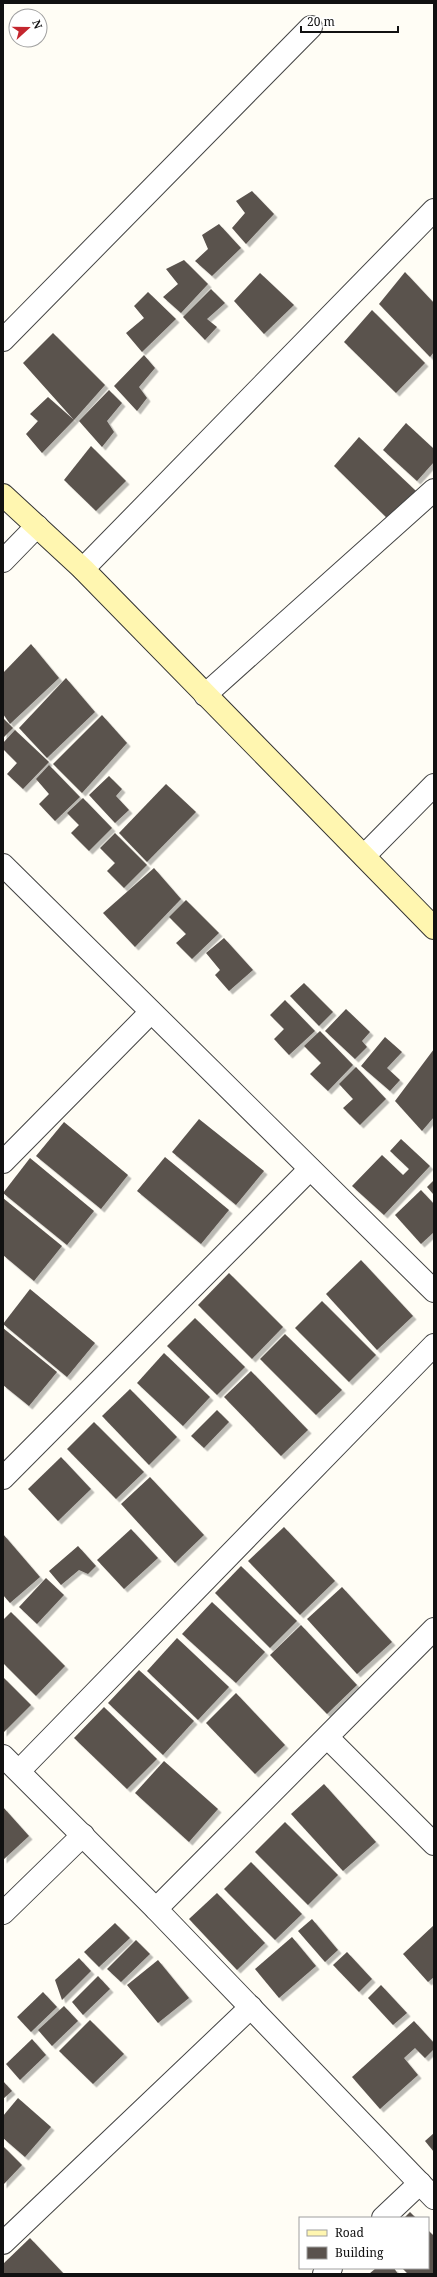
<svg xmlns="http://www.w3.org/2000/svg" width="437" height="2277" viewBox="0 0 437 2277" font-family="'Noto Serif',serif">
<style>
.building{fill:#5a524d;filter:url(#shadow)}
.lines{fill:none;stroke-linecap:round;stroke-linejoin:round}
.street-casing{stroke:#444;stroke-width:24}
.secondary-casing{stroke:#333;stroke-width:24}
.street{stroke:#fff;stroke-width:22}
.secondary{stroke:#fff6b0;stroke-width:22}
</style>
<defs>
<filter id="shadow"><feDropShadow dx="3.5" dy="3.5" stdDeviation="0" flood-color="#0004"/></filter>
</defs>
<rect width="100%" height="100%" fill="#fffdf5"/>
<g class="building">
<polygon points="252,191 274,214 246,244 232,228 245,213 236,201"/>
<polygon points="219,224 241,248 212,276 195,261 208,249 202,235"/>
<polygon points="184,260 208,284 181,313 163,297 178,284 166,269"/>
<polygon points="405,272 434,303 434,352 430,357 379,304"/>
<polygon points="260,273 294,305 264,334 234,301"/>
<polygon points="211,289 225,303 207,319 217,327 205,340 183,317"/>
<polygon points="148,292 176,319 142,352 126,333 144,318 134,306"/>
<polygon points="372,310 425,363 396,393 344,342"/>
<polygon points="53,333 105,385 74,420 42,453 26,434 38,421 30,414 48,397 74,420 23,363"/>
<polygon points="144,355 155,368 139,387 147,398 137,411 114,386"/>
<polygon points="109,390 122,403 107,421 114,432 102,447 79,421"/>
<polygon points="406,423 434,449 434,462 417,481 383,450"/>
<polygon points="359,437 416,491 390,521 334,466"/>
<polygon points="91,446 126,481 96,511 64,480"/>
<polygon points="31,644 59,678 10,724 3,714 3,673"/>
<polygon points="66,678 95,712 47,758 19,728"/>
<polygon points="102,715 127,743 82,793 53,764"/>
<polygon points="3,718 13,728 3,738"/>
<polygon points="15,730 49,762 23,789 7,774 17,763 3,749 3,743"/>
<polygon points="49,765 80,797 55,821 39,804 49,794 36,779"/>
<polygon points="109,776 122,789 116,796 129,810 115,823 89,795"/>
<polygon points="166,784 196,812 147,862 119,833"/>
<polygon points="83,798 112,828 89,851 71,833 79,825 67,813"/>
<polygon points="115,833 147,865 124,888 107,871 115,863 100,848"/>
<polygon points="154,868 181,899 135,947 103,913"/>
<polygon points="186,900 219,933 192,959 176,943 186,934 169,917"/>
<polygon points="224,938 253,970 229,991 215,975 220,970 206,953"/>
<polygon points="304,983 333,1012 319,1026 290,996"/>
<polygon points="285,1000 315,1031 289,1055 274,1039 284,1029 270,1015"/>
<polygon points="346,1009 370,1032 362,1041 367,1047 355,1059 325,1031"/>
<polygon points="320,1031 353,1065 328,1091 310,1074 321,1063 304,1046"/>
<polygon points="385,1037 402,1052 387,1068 400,1080 390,1091 361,1066"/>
<polygon points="434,1049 434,1117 422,1131 395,1101"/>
<polygon points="356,1067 386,1099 360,1125 343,1108 353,1099 339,1084"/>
<polygon points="199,1119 264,1171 236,1205 172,1152"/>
<polygon points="64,1122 128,1175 101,1209 36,1156"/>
<polygon points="401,1139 430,1166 384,1215 352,1186 382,1155 403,1175 409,1169 390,1151"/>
<polygon points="165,1157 229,1210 201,1244 137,1191"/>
<polygon points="30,1158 94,1211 67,1245 3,1193"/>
<polygon points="434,1180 434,1195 427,1187"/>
<polygon points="421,1190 434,1204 434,1232 421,1244 395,1215"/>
<polygon points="3,1198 62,1246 34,1281 3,1255"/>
<polygon points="361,1260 413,1316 377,1350 326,1294"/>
<polygon points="229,1273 283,1327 252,1359 198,1305"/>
<polygon points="30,1289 95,1343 67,1377 3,1324"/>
<polygon points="322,1301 376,1355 349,1382 295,1328"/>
<polygon points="195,1318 245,1367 217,1395 167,1346"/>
<polygon points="3,1328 57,1372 29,1406 3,1385"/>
<polygon points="285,1334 342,1390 316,1415 260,1359"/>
<polygon points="164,1353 210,1397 183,1426 137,1383"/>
<polygon points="251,1371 308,1430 281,1456 224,1397"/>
<polygon points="130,1389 177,1437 149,1465 102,1416"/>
<polygon points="217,1410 229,1422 204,1448 191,1436"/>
<polygon points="94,1422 144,1472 116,1499 67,1449"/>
<polygon points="61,1457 91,1489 58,1521 28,1489"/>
<polygon points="150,1477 204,1535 175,1563 121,1504"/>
<polygon points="284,1527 335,1581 300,1615 248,1561"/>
<polygon points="131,1529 158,1558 124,1589 97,1560"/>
<polygon points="3,1534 40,1577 10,1603 3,1595"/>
<polygon points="78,1546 96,1566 88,1574 79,1570 61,1585 49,1571"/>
<polygon points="241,1566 297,1621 270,1648 215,1593"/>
<polygon points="46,1578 64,1595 37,1624 19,1607"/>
<polygon points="342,1587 392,1642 357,1674 307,1619"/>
<polygon points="212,1602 265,1652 236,1683 182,1634"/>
<polygon points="11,1612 65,1666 36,1696 3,1663 3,1620"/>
<polygon points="301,1625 357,1685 327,1714 270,1655"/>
<polygon points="177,1638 229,1687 198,1720 147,1671"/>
<polygon points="139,1670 194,1721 163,1755 108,1703"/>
<polygon points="3,1677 31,1705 3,1733"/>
<polygon points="236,1693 285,1745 255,1774 206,1723"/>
<polygon points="104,1707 157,1759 127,1789 74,1738"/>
<polygon points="164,1761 218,1809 189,1842 135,1793"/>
<polygon points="324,1784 376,1842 343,1871 291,1814"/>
<polygon points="3,1807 29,1836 3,1860"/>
<polygon points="285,1822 338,1875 308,1905 255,1852"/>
<polygon points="251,1862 302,1914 275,1940 224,1889"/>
<polygon points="217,1893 265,1943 237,1970 189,1919"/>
<polygon points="312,1919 338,1950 325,1962 298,1931"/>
<polygon points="115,1923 130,1938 99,1967 84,1952"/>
<polygon points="434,1925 434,1977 428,1982 403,1954"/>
<polygon points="292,1937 316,1966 279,1998 255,1969"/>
<polygon points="136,1940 150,1954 121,1982 107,1969"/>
<polygon points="347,1952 372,1979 359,1992 333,1965"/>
<polygon points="79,1958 91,1971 62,2000 55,1980"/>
<polygon points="158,1960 189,1998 158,2023 127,1985"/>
<polygon points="98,1976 110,1989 83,2015 72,2002"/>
<polygon points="381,1985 407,2013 393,2025 368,1998"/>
<polygon points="43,1992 57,2007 31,2032 17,2017"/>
<polygon points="64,2006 78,2021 52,2046 38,2030"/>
<polygon points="90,2020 124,2054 93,2084 59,2051"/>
<polygon points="414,2021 434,2043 434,2049 425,2058 415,2048 404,2058 418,2075 380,2109 352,2077"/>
<polygon points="32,2039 46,2055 20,2080 6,2064"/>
<polygon points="3,2081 12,2091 3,2099"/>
<polygon points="18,2098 51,2127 25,2157 3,2138 3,2116"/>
<polygon points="434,2133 434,2152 425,2141"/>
<polygon points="3,2146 22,2165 3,2185"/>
<polygon points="410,2212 416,2218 404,2218"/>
<polygon points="428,2230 434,2236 434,2274 408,2274 402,2268 428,2268"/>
<polygon points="30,2238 64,2274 3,2274 3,2264"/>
<polygon points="376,2268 394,2268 398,2274 369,2274"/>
</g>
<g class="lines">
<g class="street-casing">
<g id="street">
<polyline points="3,340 311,27"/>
<polyline points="3,561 37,526"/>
<polyline points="83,569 434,210"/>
<polyline points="205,695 434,490"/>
<polyline points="364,856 434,785"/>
<polyline points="3,865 434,1291"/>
<polyline points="3,1162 151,1012"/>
<polyline points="3,1478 310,1169"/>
<polyline points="434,1629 156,1909 434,2198"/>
<polyline points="328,1738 434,1844"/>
<polyline points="3,1756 156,1909"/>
<polyline points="19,1771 434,1345"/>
<polyline points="3,1913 83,1835"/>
<polyline points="383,2218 420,2183"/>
<polyline points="3,2243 251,2007"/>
<polyline points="324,2274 331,2268"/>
</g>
</g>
<g class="secondary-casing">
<polyline id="secondary" points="3,495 83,569 434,928"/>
</g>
<use href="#street" class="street"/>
<use href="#secondary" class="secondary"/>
</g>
<rect width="437" height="2277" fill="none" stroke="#111111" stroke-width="8"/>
<rect x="299" y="2217" width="130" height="52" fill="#ffffff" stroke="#a0a0a0"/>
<rect x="307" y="2230" width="20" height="6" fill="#fff6b0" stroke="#a0a0a0"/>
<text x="335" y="2237" font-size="12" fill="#111111">Road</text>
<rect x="307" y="2247" width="20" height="12" fill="#5a524d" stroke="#a0a0a0"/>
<text x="335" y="2257" font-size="12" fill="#111111">Building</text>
<g transform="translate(28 28) rotate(69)"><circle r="19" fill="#ffffff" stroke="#a0a0a0"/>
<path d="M0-3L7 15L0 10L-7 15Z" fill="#c4262e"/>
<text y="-6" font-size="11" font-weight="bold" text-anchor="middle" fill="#111111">N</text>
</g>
<path d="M301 26v6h97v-6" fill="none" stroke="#111111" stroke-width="2"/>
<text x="307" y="26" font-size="12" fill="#111111" stroke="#ffffff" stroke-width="3" paint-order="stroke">20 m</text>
</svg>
